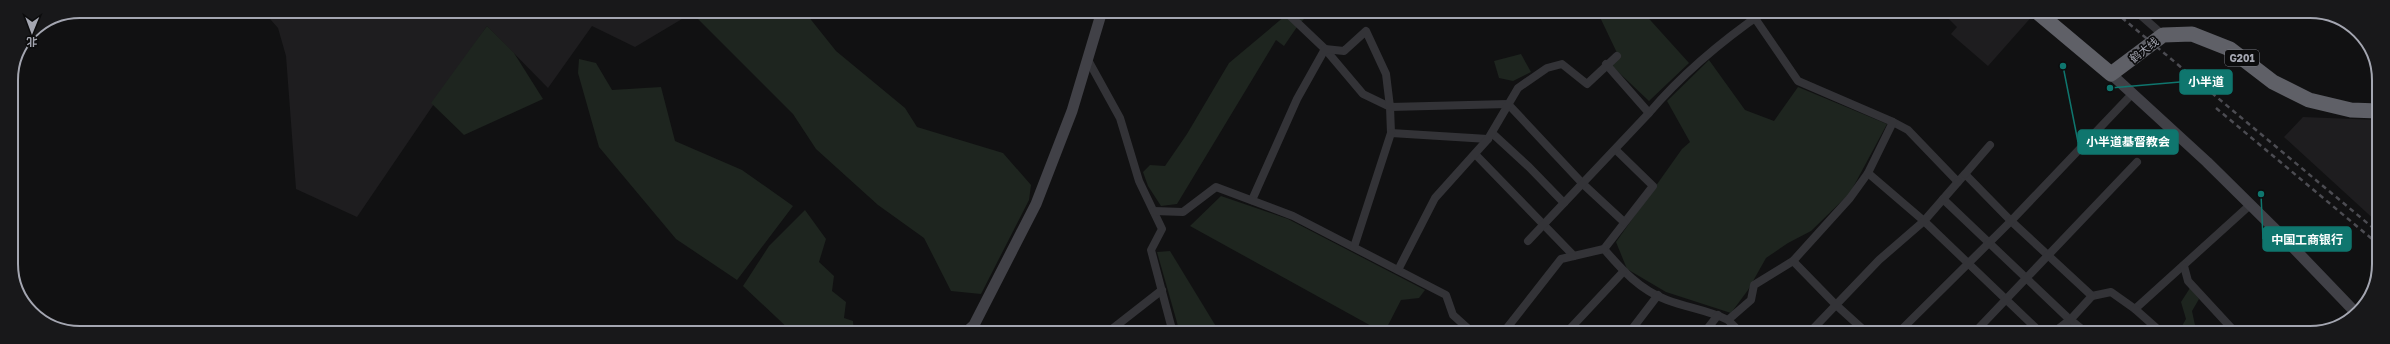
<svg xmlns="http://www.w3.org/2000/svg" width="2390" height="344" viewBox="0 0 2390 344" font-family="'Golos Text','Noto Sans SC',sans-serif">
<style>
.built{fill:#1e1d1f}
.green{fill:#1e251f}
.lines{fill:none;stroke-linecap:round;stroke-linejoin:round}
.street{stroke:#333337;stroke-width:8}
.secondary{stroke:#414147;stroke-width:11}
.highway{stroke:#5f6067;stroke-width:15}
.rail{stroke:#4c4c52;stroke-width:2.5;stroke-dasharray:5 4;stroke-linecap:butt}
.labels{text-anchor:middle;stroke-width:3.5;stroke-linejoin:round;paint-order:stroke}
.shield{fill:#0c0c0d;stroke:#767880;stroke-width:1}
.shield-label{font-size:10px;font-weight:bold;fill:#a4a6b1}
.street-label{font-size:11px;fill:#a4a6b1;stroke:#0c0c0d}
.rim{fill:none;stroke:#a4a6b1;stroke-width:2}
.leader{fill:none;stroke:#0f766e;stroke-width:1.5}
.callout-dot{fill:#0f766e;stroke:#0c0c0d;stroke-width:1.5}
.callout{fill:#0f766e;stroke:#0f766e;stroke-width:1.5}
.callout-label{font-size:12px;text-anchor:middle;font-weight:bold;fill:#fff}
</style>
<rect width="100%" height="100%" fill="#111112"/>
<g class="built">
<polygon points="263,11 688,11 687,16 635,47 592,26 548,88 487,26 357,217 296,189 286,56 278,28"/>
<polygon points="1952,11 2031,11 2034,14 1988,66 1951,34 1957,27 1947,17"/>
<polygon points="2303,117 2378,120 2378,223 2284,137"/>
</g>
<g class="green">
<polygon points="696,11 804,11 836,51 905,108 917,127 1003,153 1031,185 1029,200 981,294 951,291 924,238 878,205 816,149 793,114 694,15"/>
<polygon points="1291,11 1312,11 1299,24 1284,46 1276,40 1177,204 1161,206 1148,186 1143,172 1150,165 1165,166 1187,134 1229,63"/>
<polygon points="1597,11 1642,11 1689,63 1649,101 1611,65 1619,57"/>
<polygon points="487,26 514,53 543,99 464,135 431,103"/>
<polygon points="1521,54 1531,72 1513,81 1499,78 1494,61"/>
<polygon points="579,59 596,63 612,90 661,87 675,141 742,170 793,206 737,280 676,239 599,147 578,73"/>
<polygon points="1709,60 1745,110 1774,121 1798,87 1887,124 1850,193 1811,231 1788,243 1766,258 1748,290 1731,313 1666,292 1627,269 1616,242 1682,149 1690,142 1667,101"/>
<polygon points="1221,196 1288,219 1425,290 1419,298 1401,300 1384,333 1190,226"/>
<polygon points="805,210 826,239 819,262 834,276 832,291 846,302 844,318 853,321 854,333 793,333 743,286 769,246"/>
<polygon points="1170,251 1220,333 1180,333 1157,252"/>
<polygon points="2190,288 2199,299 2192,311 2196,330 2198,333 2178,333 2186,319 2181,302"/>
</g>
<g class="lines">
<g class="street">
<polyline points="1285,11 1325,49 1363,94 1390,107 1391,133 1488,139"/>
<polyline points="1750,11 1798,81 1893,122 1908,130 1958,182 1965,174 2011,221 2092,296 2111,292 2135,309 2250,205"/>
<polyline points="2137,12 2163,35"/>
<polyline points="1088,60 1120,118 1139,181 1162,229 1151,250 1173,333"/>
<path d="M1649 113C1682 74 1723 40 1765 11"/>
<polyline points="1492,133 1529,167 1564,203"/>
<path d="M1616 150 1653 186 1604 249C1622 270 1640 290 1667 300 1688 308 1708 310 1728 320L1751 300 1754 285 1793 261 1850 198 1868 173 1893 122"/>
<polyline points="1475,154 1574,256"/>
<polyline points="1868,173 1924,221 2041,333"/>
<polyline points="1965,174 1990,145"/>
<polyline points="1943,199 2067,317 2087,333"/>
<polyline points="1252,200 1297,99 1325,49 1344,51 1366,31 1386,74 1390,107 1508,104 1583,184 1624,222"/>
<polyline points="1154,211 1183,212 1216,187 1293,216 1446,295 1453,315 1473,333"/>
<polyline points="1528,241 1649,113 1606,64"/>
<polyline points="1354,247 1391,133"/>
<polyline points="1793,261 1835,304 1867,333"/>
<polyline points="2184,266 2188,281 2236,333"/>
<polyline points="1398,270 1435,198 1488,139 1518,88 1547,68 1562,64 1587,84 1617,56"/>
<polyline points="2135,309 2162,333"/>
<polyline points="1728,320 1741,333"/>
<polyline points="1107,333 1162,290"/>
<polyline points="1503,333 1561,259 1604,249"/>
<polyline points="1566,333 1623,272"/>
<polyline points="1629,333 1658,295"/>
<polyline points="1704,333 1718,315"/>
<polyline points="1804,333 1810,332 1879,260 1924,221 1958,182"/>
<polyline points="1898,333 2011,221 2133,93"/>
<polyline points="1974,333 2137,162"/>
<polyline points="2053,333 2071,319 2092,296"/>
</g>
<g class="secondary">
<polyline points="2111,74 2207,162 2284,238 2357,314"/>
<polyline points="965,333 974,325 1036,204 1072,111 1102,11"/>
</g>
<polyline class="highway" points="2036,11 2111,74 2163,35 2192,34 2230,49 2273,82 2309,100 2351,110 2378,111"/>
<g class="rail">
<polyline points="2115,12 2378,232"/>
<polyline points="2216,108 2378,244"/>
</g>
</g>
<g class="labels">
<rect class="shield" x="2225" y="50" width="34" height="16" rx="3"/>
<g class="shield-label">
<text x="2242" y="62">G201</text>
</g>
<g class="street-label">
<text transform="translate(2144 50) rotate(-38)" y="4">鹤大线</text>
</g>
</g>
<path d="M0 0H2390V344H0ZM80 18H2310A62 62 0 0 1 2372 80V264A62 62 0 0 1 2310 326H80A62 62 0 0 1 18 264V80A62 62 0 0 1 80 18Z" fill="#18181a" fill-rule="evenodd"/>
<path class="rim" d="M80 18H2310A62 62 0 0 1 2372 80V264A62 62 0 0 1 2310 326H80A62 62 0 0 1 18 264V80A62 62 0 0 1 80 18Z"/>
<path class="leader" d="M2110 88L2180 82M2063 66L2078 142M2261 194L2263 239"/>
<g class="callout-dot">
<circle cx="2110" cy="88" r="4"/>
<circle cx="2063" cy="66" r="4"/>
<circle cx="2261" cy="194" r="4"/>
</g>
<g class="callout">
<rect x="2180" y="70" width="52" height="24" rx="4"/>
<rect x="2078" y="130" width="100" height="24" rx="4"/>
<rect x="2263" y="227" width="88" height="24" rx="4"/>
</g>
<g class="callout-label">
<text x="2206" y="86">小半道</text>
<text x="2128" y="146">小半道基督教会</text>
<text x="2307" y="244">中国工商银行</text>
</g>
<g transform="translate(32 32) rotate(181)" stroke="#0c0c0d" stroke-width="3" paint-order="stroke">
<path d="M0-3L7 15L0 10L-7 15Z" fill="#a4a6b1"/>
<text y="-6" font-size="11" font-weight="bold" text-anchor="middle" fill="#a4a6b1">北</text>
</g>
</svg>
